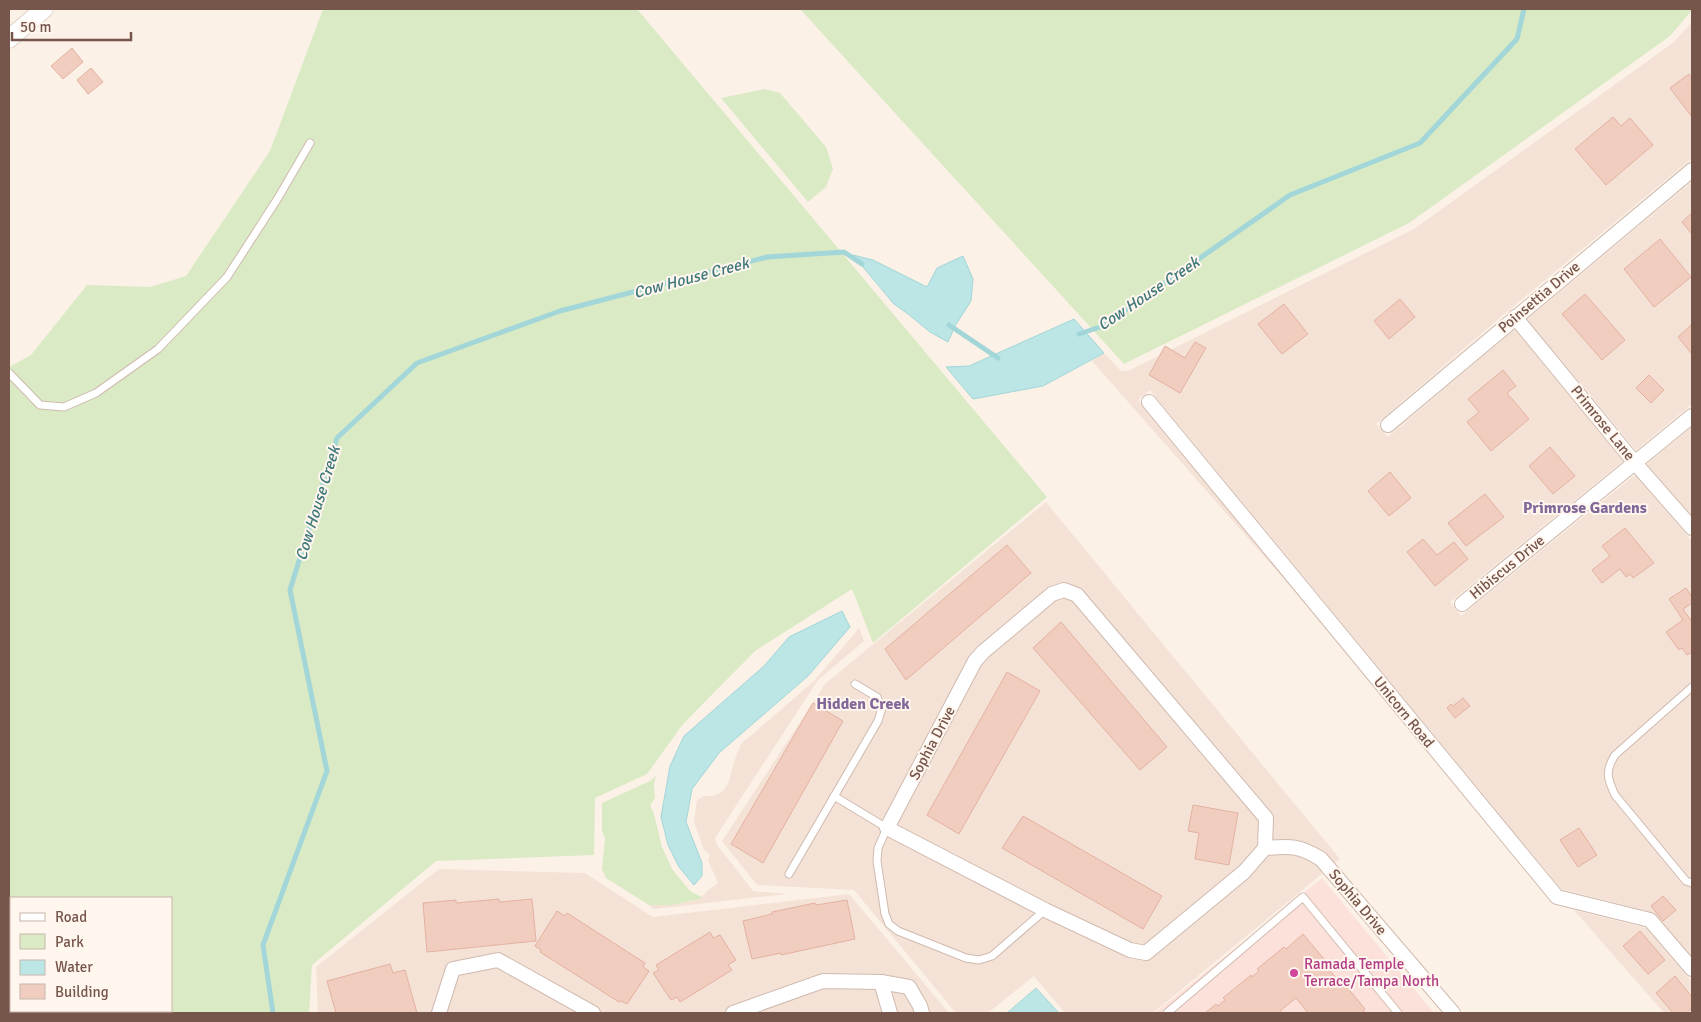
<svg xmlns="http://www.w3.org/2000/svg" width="1701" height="1022" viewBox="0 0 1701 1022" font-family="Signika,sans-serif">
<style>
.residential{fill:#f4e2d6}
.commercial{fill:#fce1db}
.green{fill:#d9eac5;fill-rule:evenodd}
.water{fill:#bce5e6;stroke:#a2d6d8}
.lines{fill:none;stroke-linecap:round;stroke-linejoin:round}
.stream{stroke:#a2d6d8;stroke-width:5}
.building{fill:#f1cdbf;stroke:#e4b1a0}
.service-casing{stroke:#d0baaf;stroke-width:9}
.minor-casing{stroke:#d0baaf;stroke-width:16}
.tertiary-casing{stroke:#d0baaf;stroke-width:19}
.service{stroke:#fff;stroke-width:7}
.minor{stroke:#fff;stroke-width:14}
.tertiary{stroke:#fff;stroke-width:18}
.hotel-dot{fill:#d1479c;stroke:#fff6ee;stroke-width:2}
.labels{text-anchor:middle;stroke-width:4;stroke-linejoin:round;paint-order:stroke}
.street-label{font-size:15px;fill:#76554b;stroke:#fff6ee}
.hotel-label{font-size:15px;fill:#b23c85;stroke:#fff6ee;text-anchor:start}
.water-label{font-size:16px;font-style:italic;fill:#3f787b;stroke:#fff6ee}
.neighbourhood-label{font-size:16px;font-weight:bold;fill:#826799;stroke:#fff6ee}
</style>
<rect width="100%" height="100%" fill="#fcf1e7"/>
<g class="residential">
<polygon points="1692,22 1692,158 1503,315 1376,424 1388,437 1515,329 1623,461 1450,602 1461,616 1635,475 1692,541 1692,957 1656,915 1651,912 1561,889 1150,390 1138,400 1306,604 1092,361 1104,353 1121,371 1128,371 1414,229 1674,42"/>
<polygon points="1692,182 1692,404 1636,450 1527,319"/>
<polygon points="1692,427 1692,516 1647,464"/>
<polygon points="1046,502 1340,859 1153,1013 1065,1013 1034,976 988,1013 956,1013 854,890 757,885 722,841 825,684"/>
<polygon points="858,628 859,628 864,641 818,680 715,838 717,845 753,891 787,894 654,909 649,905 672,905 700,899 707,891 718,883 708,860 710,854 704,850 694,822 697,800 704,796 712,796 722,792 728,784 734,762 741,744 814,681 856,632"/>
<polygon points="439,869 585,873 653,917 849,894 949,1013 318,1013 316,967"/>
<polygon points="1574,910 1646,928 1692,982 1692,1013 1664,1013"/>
</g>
<polygon class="commercial" points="1322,878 1434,1013 1155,1013"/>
<g class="green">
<path d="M323 9H637L1047 497 873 643 852 589 755 651 683 724 647 774 595 798 594 855 436 861 312 965 309 1013H9V367L31 355 87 285 150 287 186 276 270 151ZM11 898H171V1011H11Z"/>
<polygon points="800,9 1692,9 1692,10 1670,36 1409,223 1124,364"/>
<polygon points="765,89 780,93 826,147 833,169 826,187 808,202 721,98"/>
<polygon points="656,776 654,784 655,798 650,805 654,814 662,847 672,869 690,891 702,897 700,899 672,905 649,905 606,878 602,869 605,838 602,831 602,803 650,781"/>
</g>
<g class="water">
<polygon points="853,255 873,260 927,287 937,268 963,256 973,279 971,301 955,326 948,342 930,332 908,314 894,304"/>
<polygon points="1074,319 1104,353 1043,386 973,399 946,367 969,366"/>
<polygon points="842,611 850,627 808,676 719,753 692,789 686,822 702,863 702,876 694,885 679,867 668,845 661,817 670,766 684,736 764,666 789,637"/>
<polygon points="1036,988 1059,1013 1007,1013"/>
</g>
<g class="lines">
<g class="stream">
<polyline points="949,325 998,358"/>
<polyline points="1079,334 1103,326 1290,195 1420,143 1517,39 1524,9"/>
<polyline points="273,1013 263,945 327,771 290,590 337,438 417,363 560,311 767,257 844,252 862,264"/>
</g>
</g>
<g class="building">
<polygon points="72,48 83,62 63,79 51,66"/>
<polygon points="91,68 103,82 88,94 77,80"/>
<polygon points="1689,74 1692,78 1692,117 1670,88"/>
<polygon points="1613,117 1621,126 1630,118 1653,145 1606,185 1575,149"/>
<polygon points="1692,213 1692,234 1682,222"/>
<polygon points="1660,239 1691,277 1654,307 1624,269"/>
<polygon points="1585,294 1625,340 1602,360 1562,314"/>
<polygon points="1400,299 1415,317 1389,339 1374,321"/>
<polygon points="1284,304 1308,334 1282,354 1258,324"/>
<polygon points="1692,324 1692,354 1678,337"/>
<polygon points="1195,342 1206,348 1180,393 1149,375 1165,346 1185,358"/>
<polygon points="1503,370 1516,386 1507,393 1529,419 1491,451 1467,422 1479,412 1468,399"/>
<polygon points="1649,375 1664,390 1651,403 1636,388"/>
<polygon points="1550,447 1575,476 1553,494 1529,466"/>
<polygon points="1390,472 1411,498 1389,516 1368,491"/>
<polygon points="1485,494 1504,517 1466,546 1448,523"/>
<polygon points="1625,528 1654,563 1633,578 1630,574 1626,577 1620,569 1602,583 1592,570 1610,556 1602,546"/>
<polygon points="1423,539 1437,555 1454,542 1468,559 1435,586 1407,552"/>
<polygon points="1007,545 1031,573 906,680 885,649"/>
<polygon points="1686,588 1692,597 1692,603 1683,609 1692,622 1692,652 1687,655 1682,648 1679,650 1666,632 1683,620 1669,599"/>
<polygon points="1061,622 1167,747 1140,770 1033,648"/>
<polygon points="1007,672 1040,691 959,834 927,815"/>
<polygon points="1463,698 1470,706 1455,718 1447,708 1451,704 1453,706"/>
<polygon points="813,703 843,721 763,863 731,844"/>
<polygon points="1193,805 1238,813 1229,865 1195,859 1199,833 1188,831"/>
<polygon points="1023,816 1162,896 1143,929 1002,848"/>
<polygon points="1579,828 1597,855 1578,867 1560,840"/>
<polygon points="1663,896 1676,910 1663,921 1651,906"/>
<polygon points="499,899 499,902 532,899 536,941 427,952 423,903 456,900 456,903"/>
<polygon points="847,900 855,939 781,955 781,953 752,959 743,921 772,914 772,912 815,903 816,905"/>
<polygon points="557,911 565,916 567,913 645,963 643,967 649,971 627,1004 621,1001 619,1002 540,952 541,950 535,946"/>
<polygon points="1640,931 1665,960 1648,974 1623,946"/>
<polygon points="710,932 713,938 720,935 736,960 728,965 732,970 680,1002 677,997 671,1000 653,973 659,970 656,965"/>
<polygon points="1303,934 1329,965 1327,967 1341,984 1343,982 1365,1009 1363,1011 1366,1013 1306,1013 1307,1012 1296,998 1280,1011 1281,1013 1205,1013 1216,1004 1218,1006 1225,1000 1223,998 1251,975 1252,977 1259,971 1257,969 1284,947 1286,949"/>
<polygon points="390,964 393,973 405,970 417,1013 336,1013 327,981"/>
<polygon points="1675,976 1692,997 1692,1008 1686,1013 1673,1013 1656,993"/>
</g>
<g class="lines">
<g class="service-casing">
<g id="service">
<polyline points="9,373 40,405 64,407 96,393 158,349 227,277 278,198 310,143"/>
<path d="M1692 687 1615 755C1605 771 1607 778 1615 795L1686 881 1692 883"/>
<polyline points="834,796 887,828 878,848 877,861 885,914 889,924 898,931 966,958 979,960 992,956 1045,910"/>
<polyline points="789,874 878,721 882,708 877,697 855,684"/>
<polyline points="1167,1013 1303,897 1398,1013"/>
</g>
</g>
<g class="minor-casing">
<g id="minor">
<polyline points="1515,317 1635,463 1692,528"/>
<polyline points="1149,402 1557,897 1650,920 1692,969"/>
<polyline points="1388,425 1692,170"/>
<polyline points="1462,604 1692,416"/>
<path d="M1265 848 1266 818 1077 595 1064 590 1052 594 983 652 975 661 887 828 1045 910 1130 950 1146 953 1244 872 1265 848C1290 846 1299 845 1321 859L1453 1013"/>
<polyline points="881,982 890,1013"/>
<polyline points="439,1013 453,969 498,960 593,1013"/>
<polyline points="733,1013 823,981 881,982 909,987 920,1006 922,1013"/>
</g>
</g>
<g class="tertiary-casing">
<polyline id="tertiary" points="9,39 44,9"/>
</g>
<use href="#service" class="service"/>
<use href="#minor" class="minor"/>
<use href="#tertiary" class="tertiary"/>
</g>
<circle class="hotel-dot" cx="1294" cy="973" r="5"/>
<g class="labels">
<g class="street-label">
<text transform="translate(1539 297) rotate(-40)" y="5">Poinsettia Drive</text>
<text transform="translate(1603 423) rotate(51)" y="5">Primrose Lane</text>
<text transform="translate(1507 567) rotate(-39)" y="5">Hibiscus Drive</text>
<text transform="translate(1404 712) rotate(51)" y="5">Unicorn Road</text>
<text transform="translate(932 743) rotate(-62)" y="5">Sophia Drive</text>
<text transform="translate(1358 902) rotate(50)" y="5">Sophia Drive</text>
</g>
<g class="hotel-label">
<text x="1304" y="969">Ramada Temple<tspan x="1304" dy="17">Terrace/Tampa North</tspan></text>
</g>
<g class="water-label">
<text transform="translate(691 277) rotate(-15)" y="6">Cow House Creek</text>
<text transform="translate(1148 293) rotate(-34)" y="6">Cow House Creek</text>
<text transform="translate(317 503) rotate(-73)" y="6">Cow House Creek</text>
</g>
<g class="neighbourhood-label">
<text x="1585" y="513">Primrose Gardens</text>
<text x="863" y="709">Hidden Creek</text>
</g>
</g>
<rect width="1701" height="1022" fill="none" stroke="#76554b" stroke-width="20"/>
<rect x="10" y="897" width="162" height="115" fill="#fff6ee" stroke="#c8b6ad"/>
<rect x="20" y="913" width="25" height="8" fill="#ffffff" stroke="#c8b6ad"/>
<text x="55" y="922" font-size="15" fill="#76554b">Road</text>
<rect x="20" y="934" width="25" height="15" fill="#d9eac5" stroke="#c8b6ad"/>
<text x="55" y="947" font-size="15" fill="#76554b">Park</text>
<rect x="20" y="960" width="25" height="15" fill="#bce5e6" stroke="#c8b6ad"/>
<text x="55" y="972" font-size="15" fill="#76554b">Water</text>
<rect x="20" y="984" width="25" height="15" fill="#f1cdbf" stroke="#c8b6ad"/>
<text x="55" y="997" font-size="15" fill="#76554b">Building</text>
<path d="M12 32v8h119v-8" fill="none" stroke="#76554b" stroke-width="2.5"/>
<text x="20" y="32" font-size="15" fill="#76554b" stroke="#fff6ee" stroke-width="4" paint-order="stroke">50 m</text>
</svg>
